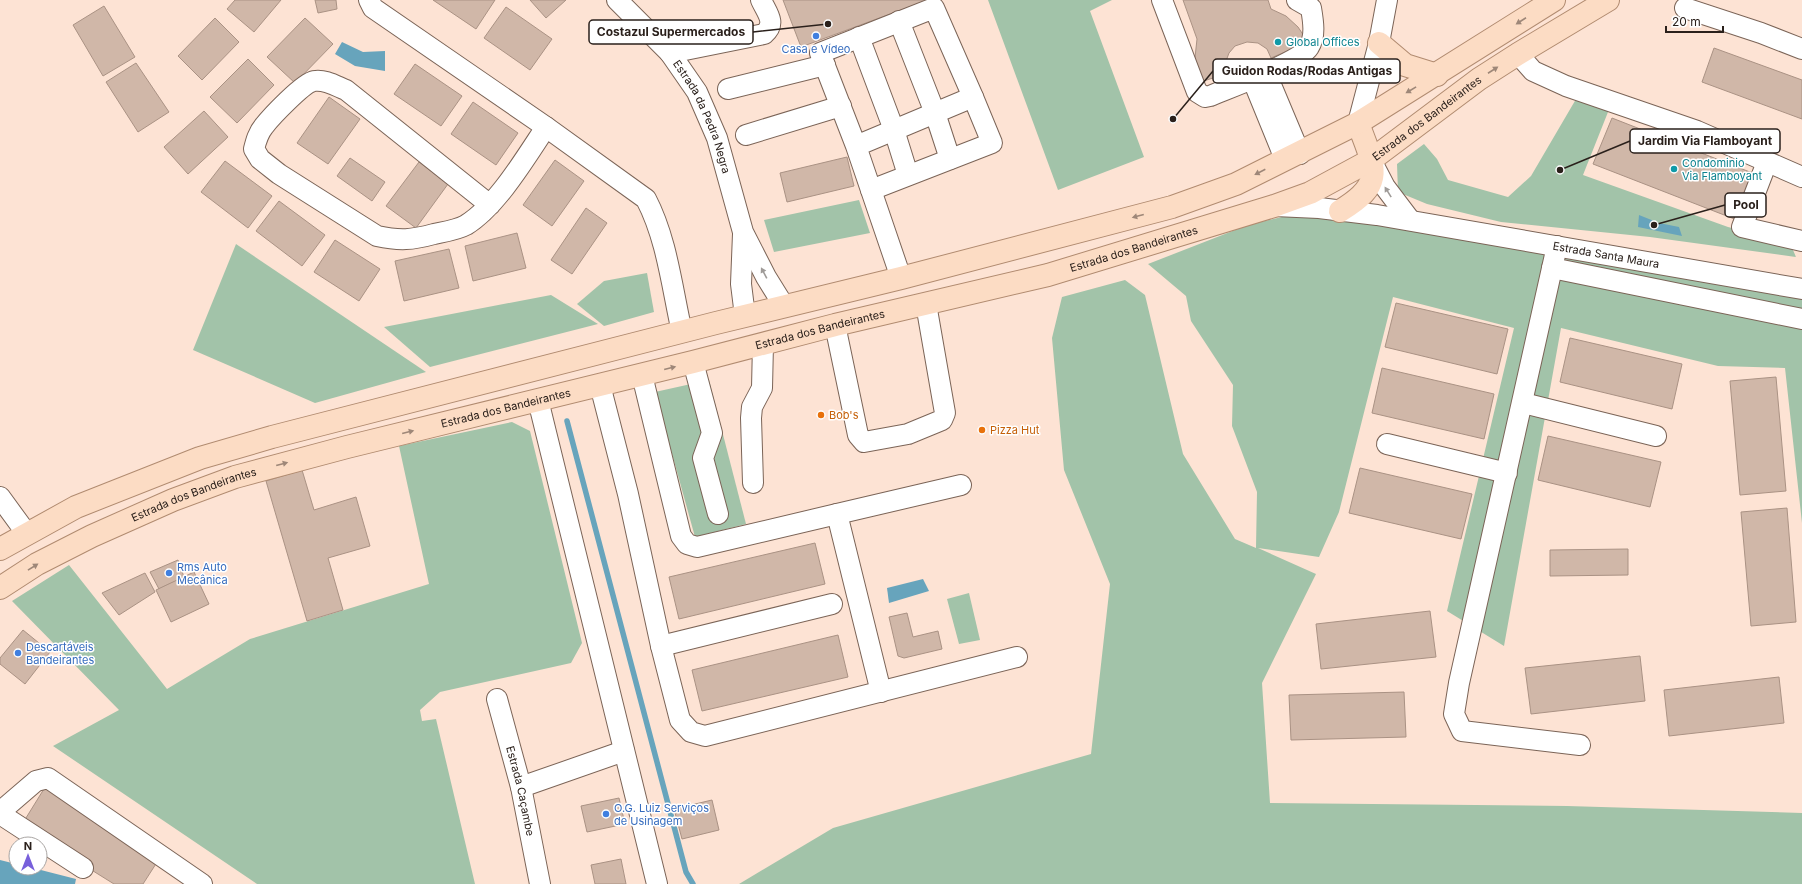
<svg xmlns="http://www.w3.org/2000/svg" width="1802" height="884" viewBox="0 0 1802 884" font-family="Inter,sans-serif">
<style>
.green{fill:#a2c3a9}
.water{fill:#67a4bc}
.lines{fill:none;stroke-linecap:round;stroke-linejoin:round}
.stream{stroke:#67a4bc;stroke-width:5.5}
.building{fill:#d0b7a8;stroke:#aa9284}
.minor-casing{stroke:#7b6457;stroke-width:22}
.major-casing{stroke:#b18b70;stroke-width:24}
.minor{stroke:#fff;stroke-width:20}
.major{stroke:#fcdcc4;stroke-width:22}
.oneway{fill:#9e8778}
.oneway2{fill:#9f9b98}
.shop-dot{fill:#3f7fe0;stroke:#fff;stroke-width:1.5}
.culture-dot{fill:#0f9aa8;stroke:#fff;stroke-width:1.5}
.food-dot{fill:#e8710a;stroke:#fff;stroke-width:1.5}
.labels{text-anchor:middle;stroke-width:3;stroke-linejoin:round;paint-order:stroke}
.culture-label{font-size:11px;fill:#0d838f;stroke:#fff;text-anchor:start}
.shop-label{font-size:11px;fill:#366cbe;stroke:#fff;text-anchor:start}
.street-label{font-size:11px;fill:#2a201b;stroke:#fff}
.food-label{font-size:11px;fill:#c56008;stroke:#fff;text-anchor:start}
.leader{fill:none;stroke:#2a201b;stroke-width:1.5}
.callout-dot{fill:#2a201b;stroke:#fff;stroke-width:1.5}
.callout{fill:#fff;stroke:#2a201b;stroke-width:1.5}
.callout-label{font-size:12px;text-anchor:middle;font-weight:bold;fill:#2a201b}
</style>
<rect width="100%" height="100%" fill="#fde3d4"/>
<g class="green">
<polygon points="988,0 1112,0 1090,11 1144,157 1058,190"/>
<polygon points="1579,94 1610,107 1583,175 1728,227 1790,243 1796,257 1650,237 1501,222 1427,204 1398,192 1397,164 1424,144 1437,159 1448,180 1508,197 1531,176"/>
<polygon points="859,200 870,233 774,252 764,220"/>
<polygon points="1286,216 1347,216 1802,299 1802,523 1785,368 1718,366 1561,328 1504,646 1447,611 1514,328 1393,297 1339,512 1319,557 1258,548 1316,574 1262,683 1270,803 1567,806 1802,813 1802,884 739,884 833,828 1091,754 1110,584 1064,470 1052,338 1062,297 1125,280 1145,295 1183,454 1235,539 1256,548 1257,492 1232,426 1233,385 1191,321 1186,296 1148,264 1248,225"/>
<polygon points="236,244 426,372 315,403 193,350"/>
<polygon points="647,273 654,312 604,326 577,304 604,281"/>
<polygon points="551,295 598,324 430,367 384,327"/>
<polygon points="709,380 746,524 695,537 655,392"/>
<polygon points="512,422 530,431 582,643 571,663 440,692 420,710 422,721 436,719 475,884 257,884 53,746 119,710 12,601 69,565 167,689 250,639 429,584 399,446"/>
<polygon points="969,593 980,640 959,644 947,599"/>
</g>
<g class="water">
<polygon points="342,42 363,52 385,51 385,71 355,66 335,54"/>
<polygon points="1639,215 1659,223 1679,227 1682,236 1638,227"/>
<polygon points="923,579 929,591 889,603 887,588"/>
<polygon points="0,860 16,864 16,868 33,868 76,879 75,884 0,884"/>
</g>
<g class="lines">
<polyline class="stream" points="567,421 686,872 693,884"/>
</g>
<g class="building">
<polygon points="235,0 281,0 254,32 227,9"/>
<polygon points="315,0 336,0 337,9 318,13"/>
<polygon points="433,0 495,0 476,29"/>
<polygon points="530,0 566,0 546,18"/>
<polygon points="783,0 928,0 801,47"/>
<polygon points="1183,0 1268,0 1271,9 1286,16 1298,27 1308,42 1271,58 1267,49 1258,43 1247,42 1235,46 1229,53 1226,61 1229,73 1197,83 1194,67 1197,39"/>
<polygon points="104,6 135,57 103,76 73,25"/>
<polygon points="506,7 552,39 530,70 484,38"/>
<polygon points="215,18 239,42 202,80 178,56"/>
<polygon points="305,18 333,44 295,83 267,57"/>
<polygon points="1714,48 1802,80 1802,119 1702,82"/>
<polygon points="248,59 274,85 237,123 210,97"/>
<polygon points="136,63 169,112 138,132 106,82"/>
<polygon points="415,64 462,96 441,126 394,94"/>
<polygon points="329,97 360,119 328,164 297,143"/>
<polygon points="473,102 518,133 496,165 451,134"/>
<polygon points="204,111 228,137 188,174 164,147"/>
<polygon points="1612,118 1755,174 1737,220 1593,164"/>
<polygon points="847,157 854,186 787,202 780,173"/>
<polygon points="350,158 385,182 372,201 337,176"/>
<polygon points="555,160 584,181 552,226 523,205"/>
<polygon points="225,161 272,196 248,228 201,192"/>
<polygon points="419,162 448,184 416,228 386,206"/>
<polygon points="279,201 325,235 302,266 256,231"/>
<polygon points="586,208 607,223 572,274 551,260"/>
<polygon points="517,233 526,268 473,281 465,246"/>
<polygon points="335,240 380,269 359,301 314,272"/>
<polygon points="449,249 459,288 404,301 395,261"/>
<polygon points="1396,303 1508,329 1497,374 1385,347"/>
<polygon points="1570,338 1682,364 1672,409 1560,382"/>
<polygon points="1382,368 1494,394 1484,439 1372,413"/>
<polygon points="1776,377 1786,491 1740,495 1730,381"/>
<polygon points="1548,436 1661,462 1650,507 1538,480"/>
<polygon points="1360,468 1472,494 1461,539 1349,513"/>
<polygon points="302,470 314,510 356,497 370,546 328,558 343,610 307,621 266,481"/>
<polygon points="1787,508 1796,622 1751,626 1741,512"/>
<polygon points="815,543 825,584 679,619 669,577"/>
<polygon points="1628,549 1628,575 1550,576 1550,550"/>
<polygon points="178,560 184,577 159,589 150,572"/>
<polygon points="194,572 209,604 171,622 156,590"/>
<polygon points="145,573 155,592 119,615 102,593"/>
<polygon points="1430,611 1436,657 1321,669 1316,624"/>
<polygon points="907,613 913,637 938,631 942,649 904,658 898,656 889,617"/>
<polygon points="23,630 50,652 25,684 0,664 0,658"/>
<polygon points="838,635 848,677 702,711 692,670"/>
<polygon points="1640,656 1645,701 1531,714 1525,668"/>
<polygon points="1779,677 1784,723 1669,736 1664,690"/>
<polygon points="1404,692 1406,737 1291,740 1289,695"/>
<polygon points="47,784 161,856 143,884 114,884 21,826"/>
<polygon points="619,798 625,824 587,832 581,806"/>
<polygon points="712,800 719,830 682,839 674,809"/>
<polygon points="621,859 626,884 595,884 591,865"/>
</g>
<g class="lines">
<g class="minor-casing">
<g id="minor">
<path d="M369 0 373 8 546 127 646 199C667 239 672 288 682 332"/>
<path id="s1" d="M617 0 670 53 697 92 717 138 743 232 766 277 784 306"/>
<path d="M1162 0 1197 92 1205 97 1210 96C1229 88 1300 62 1309 47 1316 36 1313 20 1311 8L1297 0"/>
<polyline points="1685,8 1761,33 1802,49"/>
<polyline points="899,21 935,113 950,159"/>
<polyline points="859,37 894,130 908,175"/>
<path d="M670 53 764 34C777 23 767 13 761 0"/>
<polyline points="1518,54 1533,71 1566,86 1697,131 1802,177"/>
<polyline points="1266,73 1300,154"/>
<polyline points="1252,78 1285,159"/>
<polyline points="728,89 825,65"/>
<polyline points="1358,123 1379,43 1387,0"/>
<polyline points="746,135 841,106"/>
<polyline points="856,146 973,97 934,8 820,53 856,146 901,278"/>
<polyline points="1371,160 1385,187 1410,220"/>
<polyline points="1767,162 1742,227 1802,241"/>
<polyline points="871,190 992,143 973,97"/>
<path d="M490 205 346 90C336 86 325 79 314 81 303 83 271 117 264 126 258 133 256 141 254 149L260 159 279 174 377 236C400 241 412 240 434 234 443 232 457 230 466 225 497 206 526 157 546 127"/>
<path id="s2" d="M1275 206 1319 208 1377 215 1802 289"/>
<polyline points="743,234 741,284 745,316"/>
<polyline points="1557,246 1459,683 1454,714 1462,731 1580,745"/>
<polyline points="1552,268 1802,319"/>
<polyline points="835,325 858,435 864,442 908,434 942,420 945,413 926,304"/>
<polyline points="693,362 712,433 703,458 718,514"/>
<polyline points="642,375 681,536 687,544 697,547 837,514"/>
<polyline points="600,385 628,494 661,646 680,720 691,732 705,736 1017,657"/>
<polyline points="538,400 657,884"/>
<polyline points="1523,403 1656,436"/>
<polyline points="1387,444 1507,473"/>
<polyline points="753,483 751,418 752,407 762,388 763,344"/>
<polyline points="0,497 27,534"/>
<polyline points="661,646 832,604"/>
<polyline points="881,692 837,514 961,485"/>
<path id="s3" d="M497 699 521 787 540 884"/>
<polyline points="521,787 624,751"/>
<polyline points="0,812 36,781 48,778 202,884"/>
<polyline points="0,814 83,868"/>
</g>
</g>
<g class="major-casing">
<g id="major">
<polyline points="1379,43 1405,65 1437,75"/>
<path d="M1340 211C1387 183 1374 167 1358 123"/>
<polyline points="0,549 76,507 200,458 272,437 716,323 901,278 1172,207 1236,184 1358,123 1554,0"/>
<path id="s4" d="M0 588 37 564 92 536 173 500 235 477 347 447 693 362 835 325 1048 275 1274 206 1310 193 1371 160 1479 79 1518 54 1608 0"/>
</g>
</g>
<use href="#minor" class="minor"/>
<use href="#major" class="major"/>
</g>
<defs><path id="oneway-solid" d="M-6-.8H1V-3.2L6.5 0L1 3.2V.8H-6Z"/></defs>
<g class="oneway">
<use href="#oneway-solid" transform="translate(1521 21) rotate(147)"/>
<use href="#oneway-solid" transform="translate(1493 70) rotate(-33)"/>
<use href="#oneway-solid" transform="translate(1411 90) rotate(149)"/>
<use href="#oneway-solid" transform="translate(1260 172) rotate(153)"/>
<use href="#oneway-solid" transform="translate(1138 216) rotate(165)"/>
<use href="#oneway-solid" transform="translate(670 368) rotate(-14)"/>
<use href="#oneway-solid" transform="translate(408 432) rotate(-14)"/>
<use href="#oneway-solid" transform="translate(282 464) rotate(-15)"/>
<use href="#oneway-solid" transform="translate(33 567) rotate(-32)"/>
</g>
<g class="oneway2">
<use href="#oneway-solid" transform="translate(1388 192) rotate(-122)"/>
<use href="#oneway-solid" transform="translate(764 273) rotate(-118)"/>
</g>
<g class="shop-dot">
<circle cx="816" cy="36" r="4"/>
<circle cx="169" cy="573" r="4"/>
<circle cx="18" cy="653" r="4"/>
<circle cx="606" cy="814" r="4"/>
</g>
<g class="culture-dot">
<circle cx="1278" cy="42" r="4"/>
<circle cx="1674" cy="169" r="4"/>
</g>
<g class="food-dot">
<circle cx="821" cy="415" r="4"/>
<circle cx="982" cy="430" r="4"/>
</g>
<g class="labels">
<g class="culture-label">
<text x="1286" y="46">Global Offices</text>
<text x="1682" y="167">Condominio<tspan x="1682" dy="13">Via Flamboyant</tspan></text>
</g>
<g class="shop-label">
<text x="816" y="53" text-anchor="middle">Casa e Vídeo</text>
<text x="177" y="571">Rms Auto<tspan x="177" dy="13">Mecânica</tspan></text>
<text x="26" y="651">Descartáveis<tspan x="26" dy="13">Bandeirantes</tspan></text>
<text x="614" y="812">O.G. Luiz Serviços<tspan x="614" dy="13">de Usinagem</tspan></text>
</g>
<g class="street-label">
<text dy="4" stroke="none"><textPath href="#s1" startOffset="147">Estrada da Pedra Negra</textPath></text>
<text dy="4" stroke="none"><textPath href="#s4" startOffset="1512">Estrada dos Bandeirantes</textPath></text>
<text dy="4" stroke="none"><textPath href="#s4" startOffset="1188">Estrada dos Bandeirantes</textPath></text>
<text dy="4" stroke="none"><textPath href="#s2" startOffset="335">Estrada Santa Maura</textPath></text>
<text dy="4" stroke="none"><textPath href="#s4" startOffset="864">Estrada dos Bandeirantes</textPath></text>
<text dy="4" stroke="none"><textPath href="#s4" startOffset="540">Estrada dos Bandeirantes</textPath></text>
<text dy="4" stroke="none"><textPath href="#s4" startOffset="216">Estrada dos Bandeirantes</textPath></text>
<text dy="4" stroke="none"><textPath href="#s3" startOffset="95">Estrada Caçambe</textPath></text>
</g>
<g class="food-label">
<text x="829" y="419">Bob's</text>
<text x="990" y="434">Pizza Hut</text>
</g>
</g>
<path class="leader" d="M828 24L753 32M1173 119L1213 71M1560 170L1630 141M1654 225L1725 205"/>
<g class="callout-dot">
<circle cx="828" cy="24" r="4"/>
<circle cx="1173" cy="119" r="4"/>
<circle cx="1560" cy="170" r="4"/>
<circle cx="1654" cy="225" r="4"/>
</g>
<g class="callout">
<rect x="589" y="20" width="164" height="24" rx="4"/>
<rect x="1213" y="59" width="187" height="24" rx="4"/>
<rect x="1630" y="129" width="150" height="24" rx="4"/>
<rect x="1725" y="193" width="41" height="24" rx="4"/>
</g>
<g class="callout-label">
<text x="671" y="36">Costazul Supermercados</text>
<text x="1307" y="75">Guidon Rodas/Rodas Antigas</text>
<text x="1705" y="145">Jardim Via Flamboyant</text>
<text x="1746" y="209">Pool</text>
</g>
<g transform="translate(28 856)"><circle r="19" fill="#ffffff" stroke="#aaa6a4"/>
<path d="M0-3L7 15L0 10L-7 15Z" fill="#7860db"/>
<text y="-6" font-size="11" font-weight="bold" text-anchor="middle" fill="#2a201b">N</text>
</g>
<path d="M1666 26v6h57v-6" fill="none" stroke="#2a201b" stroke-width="2"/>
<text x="1672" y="26" font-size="12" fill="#2a201b" stroke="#ffffff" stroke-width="3" paint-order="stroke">20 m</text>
</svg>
